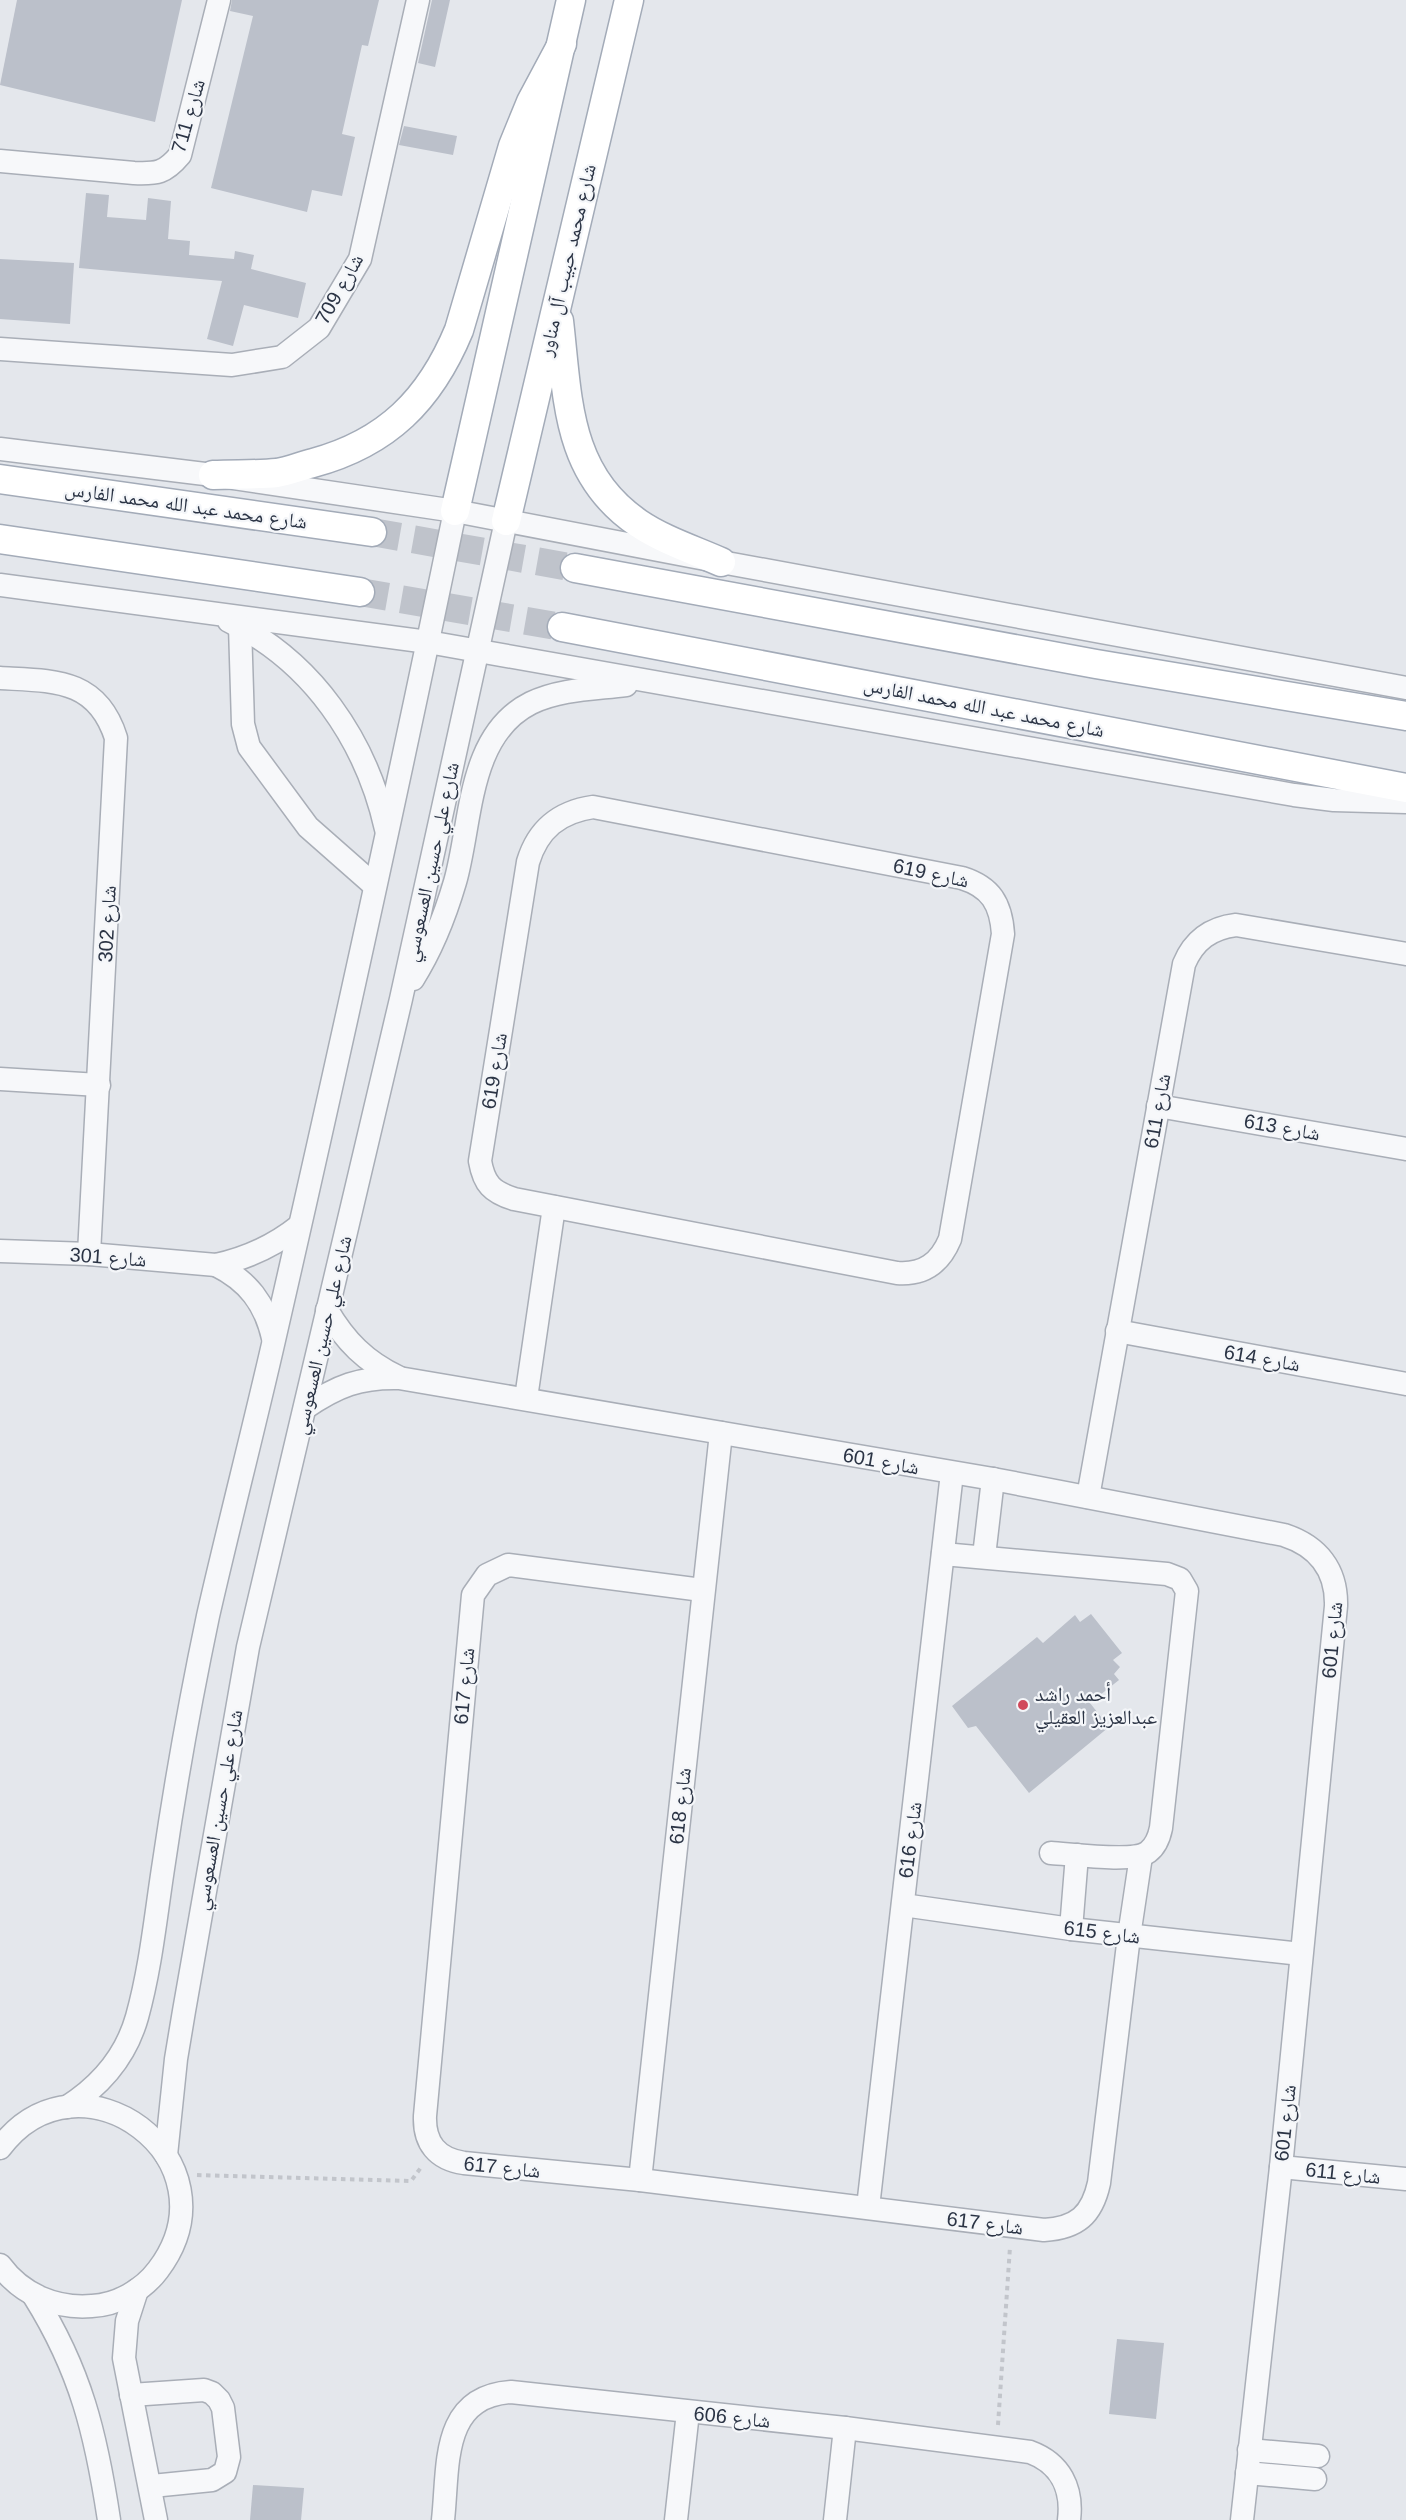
<svg xmlns="http://www.w3.org/2000/svg" width="1406" height="2520" viewBox="0 0 1406 2520" font-family="Arial,'Noto Naskh Arabic',sans-serif">
<style>
.building{fill:#bbc0ca}
.lines{fill:none;stroke-linecap:round;stroke-linejoin:round}
.major-tunnel{stroke:#bfc3cb;stroke-width:28;stroke-dasharray:28 14;stroke-linecap:butt}
.minor-casing{stroke:#a9aeb7;stroke-width:25}
.major-casing{stroke:#a3abb8;stroke-width:31}
.path{stroke:#c2c5cb;stroke-width:4;stroke-dasharray:4.5 4.5;stroke-linecap:butt}
.minor{stroke:#f7f8fa;stroke-width:22}
.major{stroke:#fff;stroke-width:28}
.poi-dot{fill:#d1495b;stroke:#f4f6f9;stroke-width:2}
.labels{text-anchor:middle;stroke-width:4.5;stroke-linejoin:round;paint-order:stroke}
.street-label{font-size:20px;fill:#2b3445;stroke:#f4f6f9}
.poi-label{font-size:20px;fill:#2b3445;stroke:#f4f6f9;text-anchor:start}
</style>
<rect width="100%" height="100%" fill="#e4e7ec"/>
<g class="building">
<polygon points="17,0 182,0 155,122 0,85"/>
<polygon points="232,0 379,0 368,46 362,45 342,134 355,137 342,196 312,190 307,212 211,188 253,16 230,11"/>
<polygon points="432,0 450,0 435,67 418,63"/>
<polygon points="404,126 457,136 453,155 399,145"/>
<polygon points="86,193 109,195 107,217 146,220 148,198 171,201 168,239 190,241 189,255 234,259 235,251 254,255 251,269 306,283 298,318 244,305 233,346 207,339 222,281 79,268"/>
<polygon points="0,259 74,263 70,324 0,319"/>
<polygon points="1091,1614 1122,1653 1113,1660 1120,1667 1114,1674 1119,1680 1090,1703 1109,1727 1029,1793 976,1726 968,1728 952,1706 1037,1637 1043,1643 1075,1615 1080,1622"/>
<polygon points="1117,2339 1164,2343 1156,2419 1109,2414"/>
<polygon points="253,2485 304,2488 301,2520 250,2520"/>
</g>
<g class="lines">
<g class="major-tunnel">
<polyline points="372,532 575,568"/>
<polyline points="360,592 562,627"/>
</g>
<g class="minor-casing">
<g id="minor">
<path d="M0 161 134 173C157 174 165 173 180 155L219 0"/>
<polyline points="0,349 232,365 282,357 319,328 360,259 418,0"/>
<polyline points="0,449 213,475 455,511 721,562 1406,688"/>
<polyline points="0,585 428,642 1294,795 1334,800 1406,802"/>
<path d="M229 621C312 661 366 740 386 829"/>
<polyline points="240,626 243,724 249,747 308,827 375,886"/>
<path d="M0 678C53 681 97 678 116 738L89 1254"/>
<path d="M593 807 962 878C991 887 1001 904 1003 934L950 1239C940 1263 924 1275 897 1273L514 1199C492 1192 484 1184 480 1161L528 862C538 829 559 812 593 807Z"/>
<path d="M413 979C432 949 445 916 455 882 472 823 467 735 531 703 560 689 594 689 626 685"/>
<polyline points="0,1079 99,1085"/>
<polyline points="1158,1106 1406,1149"/>
<path d="M0 1251 89 1254 216 1265C248 1258 274 1246 299 1226"/>
<path d="M216 1265C248 1281 265 1303 273 1338"/>
<path d="M327 1310C345 1341 366 1362 398 1377"/>
<polyline points="1117,1331 1406,1384"/>
<polyline points="526,1398 554,1207"/>
<path d="M305 1408C337 1386 360 1377 399 1378L993 1479 1284 1535C1318 1546 1337 1570 1336 1606L1281 2167 1242 2520"/>
<path d="M1088 1497 1184 964C1194 940 1211 928 1236 925L1406 954"/>
<path d="M943 1554 1167 1574 1180 1579 1187 1591 1161 1828C1159 1838 1156 1846 1148 1852 1133 1863 1071 1854 1051 1853"/>
<polyline points="984,1556 993,1479"/>
<path d="M702 1590 508 1565 487 1575 473 1595 425 2116C424 2143 437 2159 464 2163L640 2180 1044 2230C1077 2228 1092 2215 1099 2183L1129 1936 1141 1856"/>
<polyline points="903,1905 1071,1929 1301,1954"/>
<polyline points="1071,1929 1077,1855"/>
<path d="M67 2107C100 2086 126 2056 137 2017 151 1967 156 1913 164 1862 176 1780 191 1697 208 1616 229 1524 253 1432 274 1340 337 1065 398 788 455 511"/>
<path d="M0 2148C80 2041 241 2160 158 2270 143 2290 117 2305 92 2306 56 2309 22 2295 0 2265"/>
<polyline points="166,2155 176,2059 184,2011 248,1647 401,999 506,521"/>
<polyline points="1281,2167 1406,2179"/>
<polyline points="640,2180 721,1433"/>
<polyline points="868,2207 952,1473"/>
<polyline points="137,2290 127,2321 124,2358 156,2520"/>
<path d="M34 2296C81 2371 96 2434 109 2520"/>
<polyline points="131,2395 204,2390 212,2393 219,2400 223,2408 229,2457 225,2472 212,2480 152,2486"/>
<polyline points="1249,2450 1318,2456"/>
<polyline points="1247,2473 1315,2479"/>
<path d="M443 2520C449 2466 440 2397 511 2392L845 2428 1030 2452C1060 2463 1073 2488 1069 2520"/>
<polyline points="676,2520 688,2412"/>
<polyline points="835,2520 845,2428"/>
</g>
</g>
<g class="major-casing">
<g id="major">
<path d="M559 321C568 399 566 474 638 523 663 540 694 550 721 562"/>
<path d="M213 475C234 474 256 475 277 473 289 471 301 466 313 463 387 443 430 400 459 330L513 146 531 102 562 44"/>
<polyline points="0,479 372,532"/>
<polyline points="455,511 571,0"/>
<polyline points="506,521 629,0"/>
<polyline points="0,539 360,592"/>
<polyline points="575,568 1096,664 1406,716"/>
<polyline points="562,627 1406,788"/>
</g>
</g>
<g class="path">
<polyline points="197,2175 411,2181 422,2166"/>
<polyline points="998,2425 1010,2247"/>
</g>
<use href="#minor" class="minor"/>
<use href="#major" class="major"/>
</g>
<circle class="poi-dot" cx="1023" cy="1705" r="6"/>
<g class="labels">
<g class="street-label">
<text transform="translate(188 116) rotate(-74)" y="7">شارع 711</text>
<text transform="translate(567 260) rotate(-77)" y="7">شارع محمد حبيب آل مناور</text>
<text transform="translate(339 289) rotate(-61)" y="7">شارع 709</text>
<text transform="translate(186 505) rotate(8)" y="7">شارع محمد عبد الله محمد الفارس</text>
<text transform="translate(984 707) rotate(11)" y="7">شارع محمد عبد الله محمد الفارس</text>
<text transform="translate(431 862) rotate(-78)" y="7">شارع علي حسين العسعوسي</text>
<text transform="translate(931 873) rotate(12)" y="7">شارع 619</text>
<text transform="translate(107 924) rotate(-87)" y="7">شارع 302</text>
<text transform="translate(494 1071) rotate(-81)" y="7">شارع 619</text>
<text transform="translate(1157 1111) rotate(-80)" y="7">شارع 611</text>
<text transform="translate(1282 1127) rotate(10)" y="7">شارع 613</text>
<text transform="translate(108 1257) rotate(4)" y="7">شارع 301</text>
<text transform="translate(322 1335) rotate(-77)" y="7">شارع علي حسين العسعوسي</text>
<text transform="translate(1262 1358) rotate(10)" y="7">شارع 614</text>
<text transform="translate(881 1461) rotate(10)" y="7">شارع 601</text>
<text transform="translate(1332 1640) rotate(-85)" y="7">شارع 601</text>
<text transform="translate(464 1686) rotate(-85)" y="7">شارع 617</text>
<text transform="translate(680 1806) rotate(-84)" y="7">شارع 618</text>
<text transform="translate(218 1810) rotate(-80)" y="7">شارع علي حسين العسعوسي</text>
<text transform="translate(910 1840) rotate(-83)" y="7">شارع 616</text>
<text transform="translate(1102 1932) rotate(7)" y="7">شارع 615</text>
<text transform="translate(1285 2123) rotate(-84)" y="7">شارع 601</text>
<text transform="translate(502 2167) rotate(6)" y="7">شارع 617</text>
<text transform="translate(1343 2173) rotate(6)" y="7">شارع 611</text>
<text transform="translate(985 2223) rotate(7)" y="7">شارع 617</text>
<text transform="translate(732 2417) rotate(6)" y="7">شارع 606</text>
</g>
<g class="poi-label">
<text x="1035" y="1701">أحمد راشد<tspan x="1035" dy="23">عبدالعزيز العقيلي</tspan></text>
</g>
</g>
</svg>
